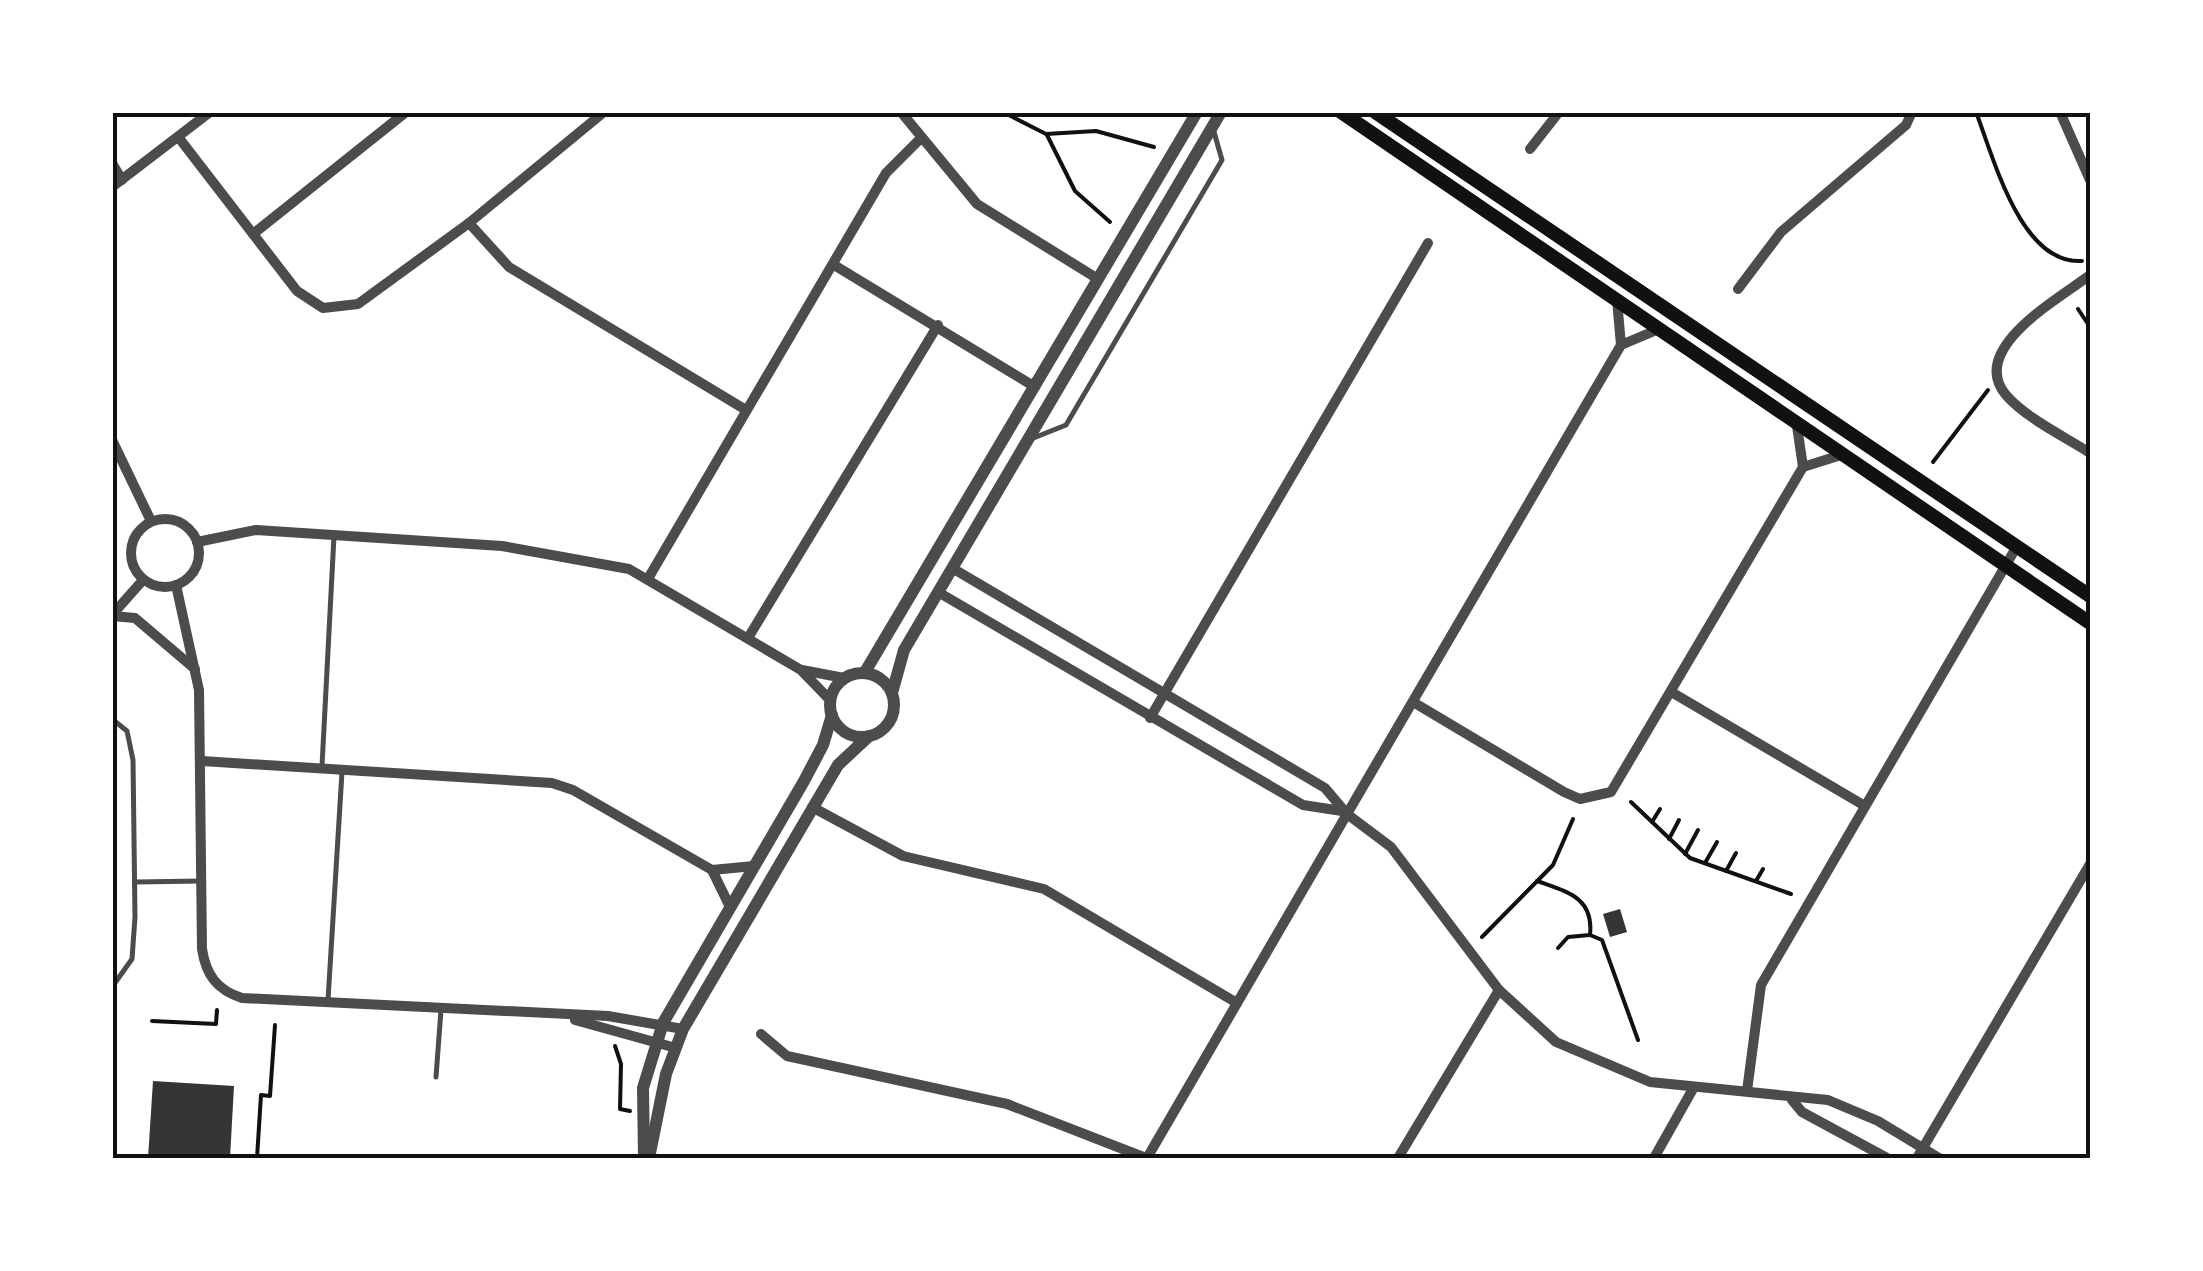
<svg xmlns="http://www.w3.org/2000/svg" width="2203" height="1271" viewBox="0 0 2203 1271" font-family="'Noto Serif',serif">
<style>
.building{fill:#353535}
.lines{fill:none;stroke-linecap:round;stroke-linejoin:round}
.path{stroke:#111;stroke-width:4}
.service{stroke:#4c4c4c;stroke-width:5}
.minor{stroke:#4c4c4c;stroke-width:10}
.tertiary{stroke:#4c4c4c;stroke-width:12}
.secondary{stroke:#111;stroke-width:14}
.neatline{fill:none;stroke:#111;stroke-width:4}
</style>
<rect width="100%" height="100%" fill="#fff"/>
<g class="building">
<polygon points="1620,909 1627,932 1610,937 1603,914"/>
<polygon points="153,1081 234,1086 230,1158 148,1158"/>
</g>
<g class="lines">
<g class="path">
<polyline points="1003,112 1046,134 1096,131 1154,147"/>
<path d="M1976 112C1994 159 2021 265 2082 261"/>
<polyline points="1047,135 1075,191 1110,222"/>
<polyline points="2078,309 2090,327"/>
<polyline points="1933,462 1988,390"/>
<polyline points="1631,802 1690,858 1791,894"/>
<polyline points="1652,822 1660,809"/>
<polyline points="1669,839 1679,820"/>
<polyline points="1685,854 1698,830"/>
<polyline points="1705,863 1717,842"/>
<polyline points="1726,871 1736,853"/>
<path d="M1537 881C1567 892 1594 897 1590 935L1602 940 1638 1040"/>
<polyline points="1756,881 1763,869"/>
<polyline points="1482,937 1553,865 1573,819"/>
<polyline points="1558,948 1568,937 1590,935"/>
<polyline points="152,1021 216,1024 217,1010"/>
<polyline points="615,1046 621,1064 620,1109 630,1111"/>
<polyline points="257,1158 261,1095 270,1096 275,1025"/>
</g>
<g class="service">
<polyline points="1031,439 1066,425 1222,160 1214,132"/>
<polyline points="112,719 127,731 133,760 135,917 132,959 112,987"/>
<polyline points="322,766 334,536"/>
<polyline points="135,882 202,881"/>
<polyline points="328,1000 342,772"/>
<polyline points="436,1077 441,1010"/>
</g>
<g class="minor">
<polyline points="901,112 977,204 1098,279"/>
<polyline points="2060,112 2090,180"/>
<polyline points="179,138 297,291 323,308 358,304 469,223 604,112"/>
<polyline points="1530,149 1559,112"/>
<polyline points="112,163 122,180"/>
<polyline points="112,187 210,112"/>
<polyline points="469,223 509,267 746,410"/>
<polyline points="253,234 406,112"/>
<polyline points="834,265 1035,387"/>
<path d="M2090 275C2060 298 1967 349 2006 395 2027 419 2064 436 2090 453"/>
<polyline points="1738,289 1781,232 1906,125 1912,112"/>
<polyline points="1617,300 1621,345 1347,814 1391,847 1499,990 1556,1042 1650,1082 1828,1100 1878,1121 1939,1158"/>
<polyline points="1621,345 1659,329"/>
<polyline points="112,440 151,521"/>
<polyline points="1803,467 1841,455"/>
<circle cx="165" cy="553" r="34"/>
<polyline points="197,542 256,530 502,546 629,569 801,670 830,700"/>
<polyline points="952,568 1325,788 1347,814 1147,1158"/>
<polyline points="649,577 886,173 921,138"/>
<path d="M176 585 199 690 202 949C206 975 217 990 242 998L608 1016 683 1029"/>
<polyline points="938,592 1303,805 1342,811"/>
<polyline points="112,615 143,580"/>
<polyline points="112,616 135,618 195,669"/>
<polyline points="748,638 938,325"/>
<polyline points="802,670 844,678"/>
<polyline points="1673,693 1865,806"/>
<polyline points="1413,702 1564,792 1580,799 1611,792 1803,467 1797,426"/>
<polyline points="1150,718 1428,243"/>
<polyline points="202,761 552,783 573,790 712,870 730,907"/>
<polyline points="812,807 903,856 1044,889 1237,1003"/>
<polyline points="712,870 754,866"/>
<polyline points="575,1020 676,1048"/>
<polyline points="761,1034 787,1056 1007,1104 1146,1158"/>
<polyline points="1747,1091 1761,985 2017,546"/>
<polyline points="1792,1100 1802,1112 1887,1158"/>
<polyline points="1398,1158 1499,990"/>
<polyline points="1654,1158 1694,1087"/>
<polyline points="1917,1158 2090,864"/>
</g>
<g class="tertiary">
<polyline points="865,672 1197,112"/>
<circle cx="862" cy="705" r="32"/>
<polyline points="892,693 904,650 1221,112"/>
<polyline points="644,1158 643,1088 663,1023 804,781 823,745 832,715"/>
<polyline points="649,1158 666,1074 683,1029 838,765 869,736"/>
</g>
<g class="secondary">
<polyline points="1341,112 2090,623"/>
<polyline points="1375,112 2090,596"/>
</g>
</g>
<rect width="2203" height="1271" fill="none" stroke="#ffffff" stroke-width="230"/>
<rect x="115" y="115" width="1973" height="1041" class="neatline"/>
</svg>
